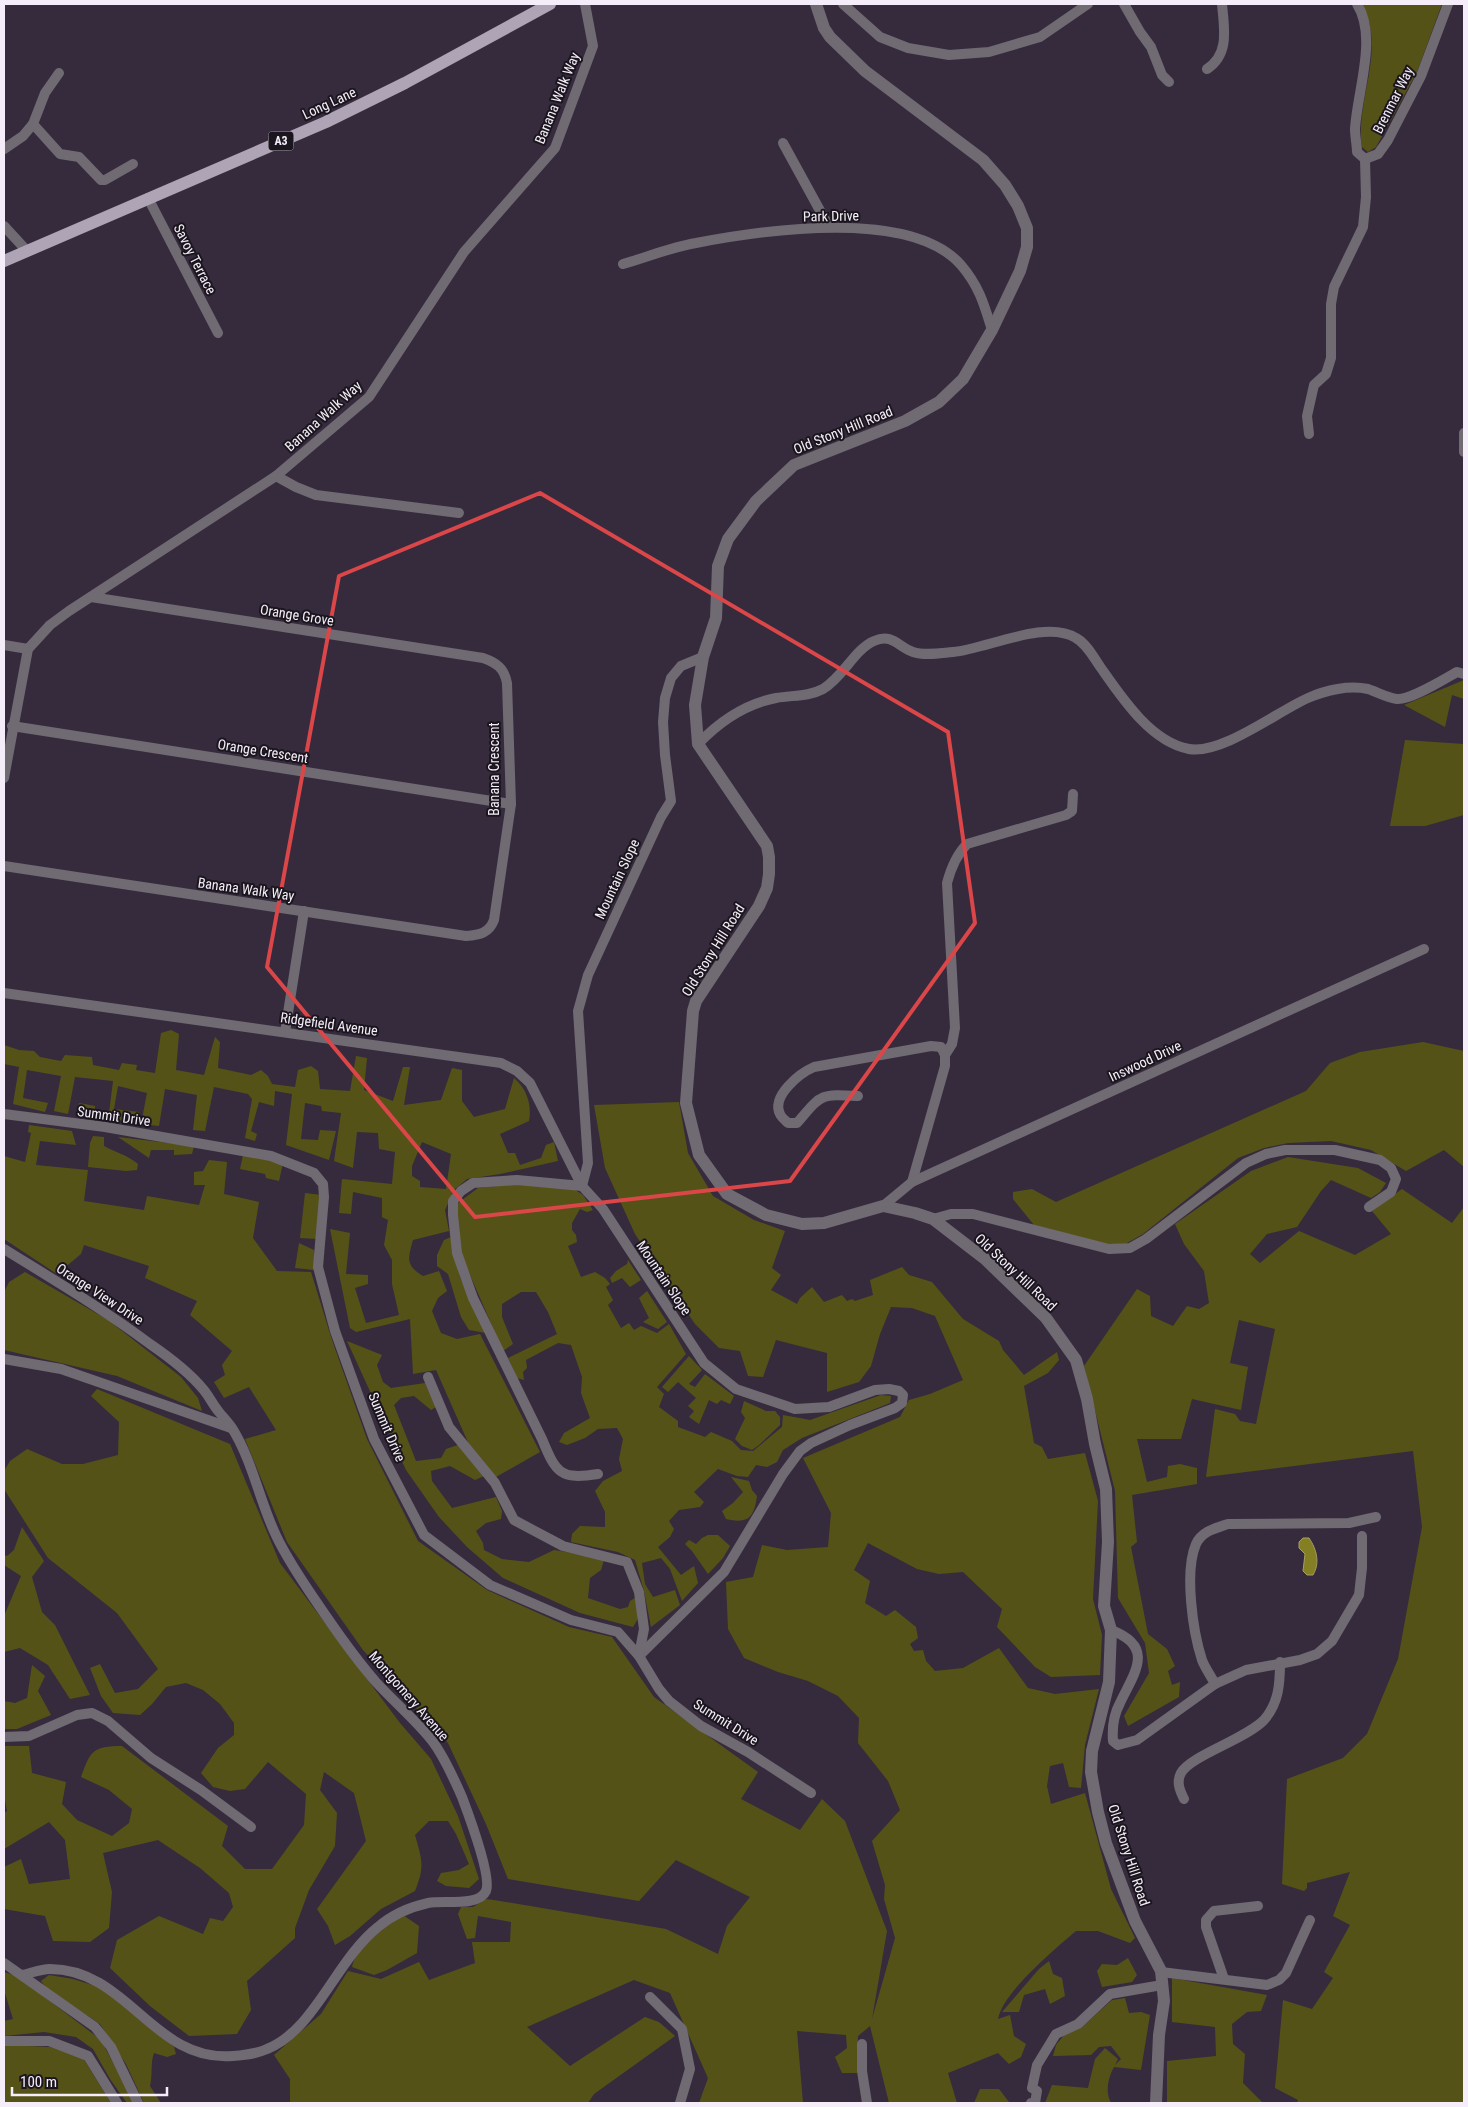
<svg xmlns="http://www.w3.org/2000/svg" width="1468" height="2107" viewBox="0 0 1468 2107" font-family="'Roboto Condensed',sans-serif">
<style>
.green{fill:#555218;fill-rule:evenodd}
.water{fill:#837f22;stroke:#a5a063}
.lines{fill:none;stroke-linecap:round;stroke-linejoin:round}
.minor{stroke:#706a73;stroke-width:10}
.tertiary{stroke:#706a73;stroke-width:12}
.primary{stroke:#afa3b6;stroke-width:12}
.marked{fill:none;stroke:#db4648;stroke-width:4;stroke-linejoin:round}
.labels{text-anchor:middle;stroke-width:4;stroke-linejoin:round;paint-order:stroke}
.shield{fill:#1b161e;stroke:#b4adb8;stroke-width:1}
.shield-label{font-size:12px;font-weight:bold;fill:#f5eefa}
.street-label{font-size:14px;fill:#f5eefa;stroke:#1b161e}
</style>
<rect width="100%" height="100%" fill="#362b3d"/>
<g class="green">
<path d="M1361 4H1442L1417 72 1376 147 1368 152 1362 147C1355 100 1388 48 1361 4Z"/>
<polygon points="1464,680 1464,699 1452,695 1445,727 1404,705"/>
<polygon points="1405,740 1464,744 1464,815 1425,826 1390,826"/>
<path d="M171 1030 179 1034 176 1070 204 1075 215 1037 220 1042 218 1068 251 1075 261 1070 268 1076 272 1084 295 1087 298 1070 311 1066 318 1071 320 1089 350 1091 356 1056 367 1058 364 1090 393 1101 403 1067H410L404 1105 441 1100 452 1068 462 1070V1101L474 1117 505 1109 514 1078C527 1089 532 1105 529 1121L500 1134 508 1153H515L520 1165 541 1158 546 1145 554 1142 558 1161 500 1174 467 1179 454 1190 445 1210 449 1231 413 1240C408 1258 405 1265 423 1276L439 1271 447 1291 438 1298 432 1311 441 1333 457 1339 480 1334 540 1452 496 1477 471 1449 436 1370 413 1374 410 1319 356 1332 350 1328 330 1229 350 1233 346 1274 368 1275V1284L355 1288 366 1323 399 1315 392 1284V1260L384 1245 388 1220 382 1217V1198L353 1192 351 1214 339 1213 342 1179 392 1184 395 1152 379 1149 378 1133 357 1132 353 1168 334 1161 341 1113 322 1111 321 1106 305 1103 301 1139 318 1140 320 1130 336 1131 329 1160 286 1145 292 1094 275 1091 274 1106 259 1102 251 1131 257 1134 255 1141 245 1138 252 1099 248 1094 214 1087 205 1131 193 1130 197 1095 165 1089 159 1126 141 1124 147 1093 118 1086 114 1109 139 1112 138 1123 77 1115 79 1103 95 1106V1112L109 1113 113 1081 75 1077 68 1114 54 1111 61 1076 27 1070 23 1098 48 1103 45 1112 13 1104 19 1067 4 1064V1045L19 1050 34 1051 40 1057 61 1061 65 1055 92 1057 93 1065 119 1070 122 1063 137 1065 136 1070 155 1073 161 1033ZM422 1142 451 1154 446 1189 420 1187V1181L412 1176V1166Z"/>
<polygon points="1423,1042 1464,1051 1464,1167 1444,1150 1406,1171 1371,1150 1331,1141 1288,1143 1264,1148 1238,1158 1143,1234 1127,1243 1108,1245 1034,1225 1013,1199 1013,1192 1032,1189 1056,1202 1306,1091 1330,1063 1360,1052"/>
<path d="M679 1102 688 1153 713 1196 754 1220 785 1231 772 1268 781 1275 771 1290 797 1304 800 1298 812 1287 824 1302 842 1295 847 1301 852 1299 855 1301 873 1295 870 1280 902 1267 909 1275 932 1282 963 1319 999 1341 1003 1350 1024 1375 1057 1352 1059 1360 1048 1373 1024 1386 1034 1443 1042 1447 1048 1459 1085 1453 1098 1501 1093 1599 1102 1635 1100 1675 1051 1677 1035 1667 997 1627 1002 1609 963 1572 939 1574 917 1569 868 1543 854 1570 870 1581 865 1603 886 1616 895 1610 916 1627 918 1638 910 1644 914 1651 923 1650 926 1661 935 1671 963 1668 999 1648 1028 1688 1055 1694 1099 1689 1085 1745 1081 1788 1069 1787 1063 1763 1050 1766 1047 1786 1051 1804 1085 1793 1111 1889 1135 1938 1130 1943 1098 1931H1076C1055 1949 1003 1992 998 2019L1010 2015 1014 2036 1026 2044 1021 2057 1009 2064 998 2053 948 2073 957 2103H889L870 2026 858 2036 857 2073H842L835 2057 847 2048 846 2035 797 2031 803 2103H699L708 2078 670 1993 634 1980 527 2027 570 2066 645 2017 659 2022 675 2036 594 2094 588 2103H290V2079L274 2055 321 2014 348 1971 381 1979 419 1962 429 1980 475 1963 472 1942H510L511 1922 478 1916 475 1938 467 1939 458 1914 461 1907H473L486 1899 494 1900 666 1929 718 1954 727 1926 750 1897 676 1860 639 1901 508 1879 486 1824 448 1743 363 1650 287 1542 245 1439 276 1430 249 1387 224 1398 214 1382 225 1375 222 1365 232 1351 190 1315 197 1301 145 1278 149 1266 84 1245 81 1254 57 1274 4 1239V1156L25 1162 31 1133 28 1132 29 1125 72 1131 76 1145 40 1141 36 1165 88 1170 84 1201 144 1210 147 1196 199 1205 205 1185H194V1172L203 1171 209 1160 227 1162 224 1194 259 1202 253 1238 277 1271 311 1272 332 1340 367 1439 418 1541 487 1590 569 1627 612 1637 654 1697 758 1772 741 1799 800 1830 822 1799 845 1821 887 1931 872 2019 895 1938 884 1899 885 1885 872 1841 900 1810 888 1781 858 1743 859 1718 838 1696 808 1681 778 1672 744 1658 728 1629 726 1582 753 1577 762 1545 787 1550 828 1547 831 1513 803 1458 900 1417 909 1400 930 1394 963 1380 935 1316 912 1308 891 1307 880 1334 871 1366 859 1382 827 1392V1353L776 1340 763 1377 748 1376 740 1351 719 1348 695 1324 635 1234 605 1168 594 1105Z"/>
<path d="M93 1136 104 1137V1146C115 1152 129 1156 138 1164L137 1170 126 1171 88 1167 90 1143Z"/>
<polygon points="118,1137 194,1146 192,1154 174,1155 174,1150 151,1150 149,1158"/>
<polygon points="243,1155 283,1163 279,1181 266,1178 265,1174 240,1169"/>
<polygon points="1288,1157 1358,1168 1386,1183 1380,1192 1371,1198 1331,1180 1321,1191 1297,1227 1267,1234 1250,1254 1260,1263 1299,1231 1355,1255 1391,1234 1372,1211 1402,1189 1452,1223 1464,1207 1464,2103 1297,2103 1298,2100 1275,2088 1283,2000 1312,2009 1333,1978 1324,1972 1350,1925 1333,1916 1350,1872 1307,1883 1307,1888 1304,1891 1282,1884 1287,1779 1343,1758 1367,1734 1398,1659 1422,1527 1413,1451 1206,1477 1215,1409 1235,1414 1240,1421 1256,1424 1275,1329 1239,1320 1230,1363 1248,1367 1241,1410 1192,1399 1181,1439 1137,1439 1147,1482 1167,1477 1168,1466 1180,1464 1197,1468 1197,1484 1132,1495 1137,1542 1131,1547 1148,1634 1167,1649 1175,1666 1168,1671 1172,1685 1180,1682 1179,1697 1128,1726 1124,1716 1149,1673 1145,1643 1118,1598 1115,1491 1084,1366 1137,1289 1150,1296 1151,1316 1173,1326 1187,1306 1199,1309 1209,1303 1204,1271 1184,1244 1175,1224 1251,1171"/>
<polygon points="524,1183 574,1189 583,1195 593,1210 587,1212 580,1209 572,1223 572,1230 576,1235 577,1242 568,1246 581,1277 595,1272 605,1278 610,1284 606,1287 613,1300 608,1305 621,1328 629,1323 634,1330 641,1326 657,1333 669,1324 686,1354 657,1387 664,1394 659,1407 678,1421 678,1427 705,1437 711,1432 732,1441 741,1450 753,1451 782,1427 783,1415 810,1420 881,1395 891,1396 890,1403 802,1438 783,1450 777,1462 767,1467 756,1465 748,1477 737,1476 718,1469 694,1492 704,1502 700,1507 679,1510 669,1521 674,1529 670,1537 658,1547 681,1575 694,1566 698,1583 682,1601 670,1569 661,1558 642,1563 645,1584 653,1597 675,1590 680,1605 651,1627 644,1591 635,1560 618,1552 571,1542 572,1534 580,1526 605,1527 605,1512 595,1491 603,1481 622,1471 619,1459 623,1439 617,1428 598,1429 585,1438 567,1445 559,1442 564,1433 590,1418 581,1393 582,1377 571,1345 558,1343 526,1360 527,1368 523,1372 524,1380 517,1378 508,1358 557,1334 548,1312 536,1292 521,1292 502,1304 502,1317 513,1344 503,1351 461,1254 458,1225 458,1203 478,1188"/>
<polygon points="305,1193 322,1195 317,1239 300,1238"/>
<polygon points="451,1237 460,1277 486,1333 469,1330 461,1317 448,1274 437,1266 437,1255 444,1240"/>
<polygon points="299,1243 314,1250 314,1270 295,1268"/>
<polygon points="628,1260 641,1280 630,1287 622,1278 612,1283 610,1278 616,1271 627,1264"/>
<polygon points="25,1272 108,1320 181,1377 198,1398 202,1411 117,1376 4,1350 4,1292 9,1282"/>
<polygon points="647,1291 667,1322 658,1329 643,1322 649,1318 639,1298"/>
<polygon points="347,1341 382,1355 377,1365 383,1382 391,1388 425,1383 436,1407 431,1410 414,1396 401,1398 394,1405 416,1461 441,1458 446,1449 458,1445 484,1476 475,1480 450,1466 431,1471 432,1481 452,1508 496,1497 502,1511 501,1519 486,1523 476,1531 483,1543 484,1550 502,1559 529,1562 554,1550 574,1553 604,1560 601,1570 590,1578 588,1598 620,1609 628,1607 630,1601 635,1598 639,1617 633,1627 580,1613 503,1578 467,1547 439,1517 406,1470"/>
<polygon points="689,1356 702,1370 689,1384 695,1387 705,1374 734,1396 730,1404 721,1400 717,1404 709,1400 699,1424 689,1417 694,1411 688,1406 696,1398 678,1382 668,1392 662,1387"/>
<path d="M97 1389 230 1444 280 1563 400 1723 431 1759 458 1816 479 1879 469 1888 446 1886 437 1881 441 1873 459 1870 469 1864 456 1834 448 1821H429L415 1835C422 1860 425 1866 415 1891L381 1909 350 1936 335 1945 328 1926 317 1909 366 1841 354 1793 324 1772 320 1790 337 1813 335 1846 309 1890 295 1928V1938L247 1981 251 2010 237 2034 189 2036 150 2006 110 1968 117 1940 159 1916 203 1934 210 1918 223 1921 233 1907 229 1893 200 1868 158 1840 103 1853 112 1892 109 1928 90 1942 53 1941 45 1916 4 1909V1867L21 1859 29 1884 70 1879 65 1840 49 1822 4 1849V1813L7 1811 4 1794V1746H29L32 1773 66 1782 62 1804 77 1820 112 1836 129 1823 132 1809 109 1790 81 1777C90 1751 93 1746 122 1746L228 1826 222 1846 245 1869H272L304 1825 306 1794 268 1762 245 1789 230 1791 213 1787 201 1773 218 1748 234 1735V1723L220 1704 203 1690 186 1683 166 1687 152 1704 140 1715 113 1713 101 1696 90 1668 100 1664 115 1693 138 1689 158 1669 117 1613 48 1558 4 1489V1471L10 1461 27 1449 62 1464H83L118 1455 119 1422 91 1396Z"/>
<polygon points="744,1401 766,1411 775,1411 780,1417 780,1425 759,1445 752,1450 742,1446 735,1439 745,1418 741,1412"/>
<path d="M731 1477 749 1481 752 1490 757 1496C754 1518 748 1524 726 1519L722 1511 733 1503 743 1492Z"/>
<polygon points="22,1527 44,1561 32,1577 42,1612 55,1625 90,1695 70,1699 48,1665 20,1648 4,1652 4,1616 21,1576 4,1565 4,1555 7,1556 14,1550"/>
<polygon points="708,1535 718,1535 730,1546 723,1558 708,1574 692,1551 685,1544 689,1540 696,1544 702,1538"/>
<polygon points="32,1665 45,1676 38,1691 51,1715 17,1729 4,1729 4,1701 15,1703 27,1698"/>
<path d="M403 1915 419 1926 417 1953 387 1970 374 1975 352 1967C356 1947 386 1927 403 1915Z"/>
<polygon points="1128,1958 1137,1975 1132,1982 1102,1987 1097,1971 1102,1964 1117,1965"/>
<polygon points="1049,1961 1053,1974 1062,1978 1065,1996 1050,2004 1045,1989 1024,1995 1019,2012 1002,2012 1039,1969"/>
<polygon points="4,1972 17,1976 101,2040 134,2103 127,2103 110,2079 93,2049 76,2037 44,2032 4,2036 4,2021 13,2019 4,1990"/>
<path d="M49 1975 73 1979 102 1988 174 2047 176 2054 167 2057 154 2053C150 2064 153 2074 150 2086L161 2103H144L126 2064 100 2024 46 1988 41 1981Z"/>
<polygon points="1172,1978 1267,1995 1261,2011 1247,2012 1232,2024 1233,2044 1245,2054 1243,2083 1263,2103 1167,2102 1167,2061 1216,2056 1215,2027 1172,2022"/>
<path d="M1125 1998 1129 2013 1141 2012 1150 2015 1141 2070 1114 2067C1108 2078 1105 2092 1111 2103H1045L1052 2085 1088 2088 1095 2059 1105 2048 1118 2059 1115 2065 1121 2059 1111 2046 1099 2047 1091 2055 1053 2056 1056 2045 1064 2035 1081 2028 1112 2000Z"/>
<polygon points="4,2045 50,2047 83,2058 111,2103 4,2103"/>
<polygon points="980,2089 999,2089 1009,2102 1007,2103 974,2103"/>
</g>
<path class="water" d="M1303 1538H1309C1317 1550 1320 1563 1313 1575H1307L1303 1571 1305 1554 1299 1548V1542Z"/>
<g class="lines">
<g class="minor">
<polyline points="843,4 880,37 908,48 949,55 989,52 1040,37 1088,4"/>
<polyline points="1124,4 1140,32 1151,47 1162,75 1169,82"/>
<path d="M1357 4C1378 37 1357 92 1355 129 1355 137 1357 145 1357 152L1365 159 1378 154 1388 140 1421 76 1448 4"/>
<path d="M1207 69C1230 54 1224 28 1222 4"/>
<polyline points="33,124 60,154 79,157 101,180 105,180 133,164"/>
<polyline points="783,143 829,227"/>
<polyline points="4,149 23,136 33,124 45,93 59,73"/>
<polyline points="148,198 218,333"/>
<polyline points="4,226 27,251"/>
<path d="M623 264C647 257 672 247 696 243 764 230 911 208 961 265 979 286 984 304 992 330"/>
<polyline points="1464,433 1464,452"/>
<polyline points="1309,434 1307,416 1314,385 1326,374 1331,358 1331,304 1334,287 1363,227 1366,197 1365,159"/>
<polyline points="276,476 296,487 316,495 459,513"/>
<polyline points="4,645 28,649"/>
<polyline points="12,726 511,804"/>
<path d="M698 744C719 722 745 704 776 698 792 695 808 697 823 689 843 677 855 649 874 641 893 633 898 647 913 652 925 656 941 653 953 652 987 649 1045 619 1076 638 1087 644 1094 658 1101 668 1122 698 1151 742 1189 749 1222 755 1278 711 1308 698 1326 690 1349 685 1368 689 1377 692 1388 698 1397 699 1411 700 1444 679 1457 672L1464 674"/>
<polyline points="4,778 28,649 50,625 69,611 276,476 369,397 464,252 555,148 593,46 585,4"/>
<path d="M4 866 466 936C480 935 489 933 494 920L511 804 507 683C504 668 497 663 483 658L91 597"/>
<polyline points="4,993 501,1063 517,1071 530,1083 582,1186 603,1209 704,1363 736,1389 795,1409 829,1407 875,1390 889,1389 899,1391 903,1395 902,1403 895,1408 850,1425 811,1443 800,1451 783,1474 724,1572 639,1656"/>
<polyline points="285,1032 304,911"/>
<path d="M945 1055 952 1044 955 1028 947 883C951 868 956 855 967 844L1066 815 1072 811 1073 794"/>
<path d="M858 1096C819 1094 822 1094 797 1123H788C786 1121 781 1117 780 1114 771 1096 800 1073 814 1067L931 1046 941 1047 945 1055V1066L912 1182"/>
<polyline points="4,1114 105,1127 271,1156 314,1173 323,1184 324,1197 318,1267 335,1331 374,1439 424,1535 490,1585 571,1620 618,1632 639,1656 659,1689 669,1701 701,1726 748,1752 811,1793"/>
<polyline points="582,1186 588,1163 578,1011 588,975 661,817 671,801 665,755 663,722 665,698 671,678 681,666 703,657"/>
<path d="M582 1186 517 1180 473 1183 461 1191 453 1201V1215L457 1253 473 1298 542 1439C556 1473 560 1480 598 1474"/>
<polyline points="883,1206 912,1182 1424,949"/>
<polyline points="933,1219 951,1214 973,1214 1109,1249 1130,1248 1146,1239 1246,1163 1266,1154 1285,1150 1335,1150 1380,1160 1391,1168 1396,1179 1391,1192 1369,1207"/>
<path d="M4 1249C54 1280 103 1309 150 1344 169 1357 188 1371 203 1389 209 1396 213 1405 219 1412 223 1417 228 1422 232 1428 252 1460 259 1498 274 1531 283 1552 297 1573 309 1591 330 1622 351 1653 375 1681 394 1702 416 1720 433 1742 445 1758 454 1779 462 1797 468 1813 492 1877 486 1891 479 1907 443 1900 428 1903 410 1907 392 1915 378 1927 336 1960 315 2030 267 2049 256 2054 245 2055 233 2056 154 2063 128 1969 50 1969 41 1969 31 1973 22 1975"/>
<polyline points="4,1359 61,1369 231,1428"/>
<polyline points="428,1377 449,1427 495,1483 514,1520 563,1546 627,1562 639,1592 644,1629 639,1655"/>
<path d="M1111 1630C1156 1647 1134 1673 1120 1703 1114 1714 1112 1728 1113 1741L1118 1745 1137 1740 1215 1684 1246 1670 1300 1660 1317 1654 1332 1641 1359 1595 1362 1568V1536"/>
<path d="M1215 1684C1211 1676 1205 1668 1202 1660 1193 1632 1184 1572 1196 1544 1202 1531 1216 1528 1228 1524L1349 1523 1376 1517"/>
<polyline points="4,1737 29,1736 77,1715 92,1713 108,1721 151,1758 201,1790 251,1827"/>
<path d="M1184 1799C1180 1791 1176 1782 1181 1773 1190 1756 1246 1739 1264 1720 1279 1703 1280 1683 1280 1662"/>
<polyline points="4,1963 95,2027 111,2047 138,2103"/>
<polyline points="1161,1972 1267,1985 1279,1980 1286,1973 1310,1920"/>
<polyline points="1224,1979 1206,1927 1206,1920 1214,1911 1258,1906"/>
<polyline points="650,1997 682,2029 690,2069 680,2103"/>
<polyline points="4,2041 49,2041 88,2056 117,2103"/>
<polyline points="862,2044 862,2071 867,2103"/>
<polyline points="1031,2103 1035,2103 1037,2091 1032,2088 1037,2065 1056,2034 1078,2024 1110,1994 1162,1985"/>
</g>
<polyline class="tertiary" points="816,4 824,28 830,37 865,71 983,160 1005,185 1018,206 1027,228 1027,247 1020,271 992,330 963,379 939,402 905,421 794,465 756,501 728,539 718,566 716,618 703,657 695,705 698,744 767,846 769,857 769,874 767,888 759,906 696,1001 693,1011 686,1103 699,1155 727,1194 766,1215 802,1224 824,1223 883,1206 915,1213 933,1219 985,1259 1046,1318 1076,1360 1087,1399 1095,1444 1106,1489 1108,1542 1104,1606 1111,1630 1109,1682 1092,1751 1091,1772 1098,1812 1106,1843 1135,1921 1161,1971 1164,2001 1159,2035 1156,2103"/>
<polyline class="primary" points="4,261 326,122 405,83 550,4"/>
</g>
<path class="marked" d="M540 493 948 732 975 923 790 1181 475 1217 267 967 339 576Z"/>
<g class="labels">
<rect class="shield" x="268.5" y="131.5" width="25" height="19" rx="4"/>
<g class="shield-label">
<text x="281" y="145">A3</text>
</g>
<g class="street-label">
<text transform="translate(557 98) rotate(-68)" y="5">Banana Walk Way</text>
<text transform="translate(1393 100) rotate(-63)" y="5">Brenmar Way</text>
<text transform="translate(329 103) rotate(-25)" y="5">Long Lane</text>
<text transform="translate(831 216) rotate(-1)" y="5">Park Drive</text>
<text transform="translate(195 259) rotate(63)" y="5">Savoy Terrace</text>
<text transform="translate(323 416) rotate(-42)" y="5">Banana Walk Way</text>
<text transform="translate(843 430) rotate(-22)" y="5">Old Stony Hill Road</text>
<text transform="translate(297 615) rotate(9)" y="5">Orange Grove</text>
<text transform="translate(263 751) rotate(9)" y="5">Orange Crescent</text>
<text transform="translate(494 769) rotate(-90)" y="5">Banana Crescent</text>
<text transform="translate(617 879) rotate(-65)" y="5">Mountain Slope</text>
<text transform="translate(246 889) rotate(8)" y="5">Banana Walk Way</text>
<text transform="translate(713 950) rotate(-58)" y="5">Old Stony Hill Road</text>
<text transform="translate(329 1024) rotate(8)" y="5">Ridgefield Avenue</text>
<text transform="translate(1145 1061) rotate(-25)" y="5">Inswood Drive</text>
<text transform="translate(114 1116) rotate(8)" y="5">Summit Drive</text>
<text transform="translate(1016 1272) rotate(43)" y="5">Old Stony Hill Road</text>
<text transform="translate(664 1278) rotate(56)" y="5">Mountain Slope</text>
<text transform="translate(100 1294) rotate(33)" y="5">Orange View Drive</text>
<text transform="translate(387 1427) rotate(67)" y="5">Summit Drive</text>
<text transform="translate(409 1696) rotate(49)" y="5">Montgomery Avenue</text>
<text transform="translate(726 1722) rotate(32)" y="5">Summit Drive</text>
<text transform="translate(1129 1855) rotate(72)" y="5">Old Stony Hill Road</text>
</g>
</g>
<rect width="1468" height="2107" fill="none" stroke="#f5eefa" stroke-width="10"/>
<path d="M12 2087v8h155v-8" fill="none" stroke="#f5eefa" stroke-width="2.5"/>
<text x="20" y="2087" font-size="15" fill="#f5eefa" stroke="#1b161e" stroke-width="4" paint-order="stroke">100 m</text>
</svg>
